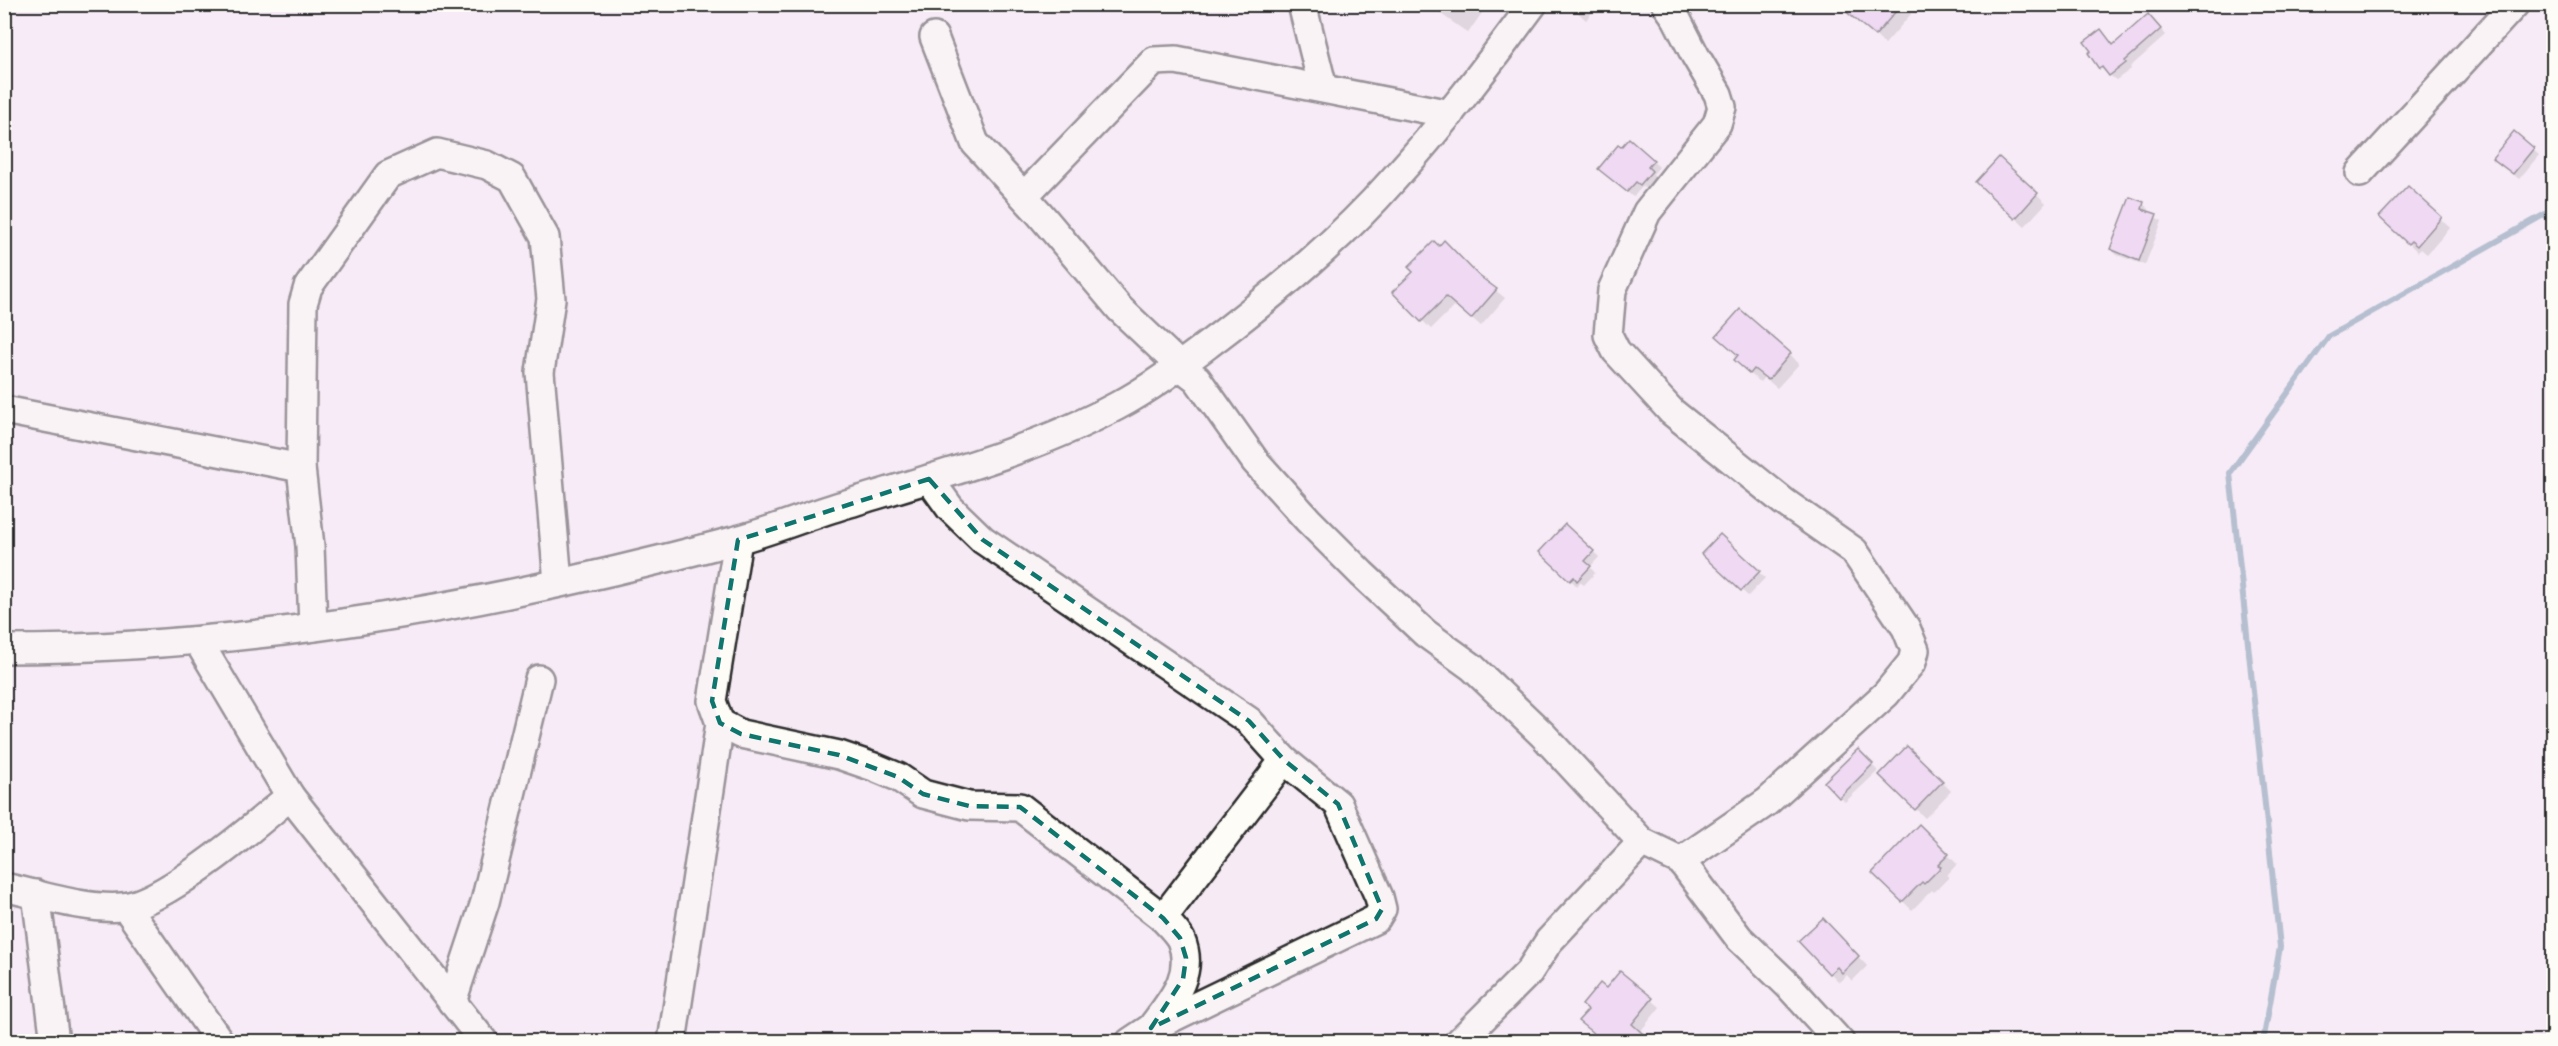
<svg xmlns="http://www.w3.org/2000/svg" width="2558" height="1046" viewBox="0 0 2558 1046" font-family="Mynerve,sans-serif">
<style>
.shadow{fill:#0003}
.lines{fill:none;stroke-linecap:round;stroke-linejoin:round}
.stream{stroke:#688aa1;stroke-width:6}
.building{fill:#e6c3ef;stroke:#2b2b2b;stroke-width:1.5}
.minor-casing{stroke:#2b2b2b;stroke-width:32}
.minor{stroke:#fdfcf7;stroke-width:27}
.marked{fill:none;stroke:#0f766e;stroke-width:4.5;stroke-dasharray:12 8;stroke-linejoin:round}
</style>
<rect width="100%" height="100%" fill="#f6ebf5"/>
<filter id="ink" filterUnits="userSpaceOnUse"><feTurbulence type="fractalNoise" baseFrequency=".0167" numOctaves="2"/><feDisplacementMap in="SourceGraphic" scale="12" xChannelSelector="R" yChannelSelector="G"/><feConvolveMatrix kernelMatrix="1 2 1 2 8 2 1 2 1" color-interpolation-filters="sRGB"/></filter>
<g filter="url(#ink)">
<g class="shadow">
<polygon points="1427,4 1488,4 1468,33"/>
<polygon points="1589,4 1594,10 1586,20 1570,5"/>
<polygon points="1840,4 1908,4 1905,8 1911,14 1885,44"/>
<polygon points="2153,21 2166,35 2130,67 2131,69 2116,80 2100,68 2114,46"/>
<polygon points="2514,134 2539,155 2519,179 2500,163"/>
<polygon points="1629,140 1659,167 1653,174 1657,178 1646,190 1643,186 1633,197 1606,174"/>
<polygon points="2000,159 2046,203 2025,226 1987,191"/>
<polygon points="2408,188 2450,228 2427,254 2421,249 2418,252 2390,226"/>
<polygon points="2143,204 2149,209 2148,213 2162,221 2145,265 2117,255 2111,249"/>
<polygon points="1477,276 1505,298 1481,326 1456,304 1431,329 1394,292"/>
<polygon points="1790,354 1799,364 1777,388 1764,377 1760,382 1745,369 1739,355"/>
<polygon points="1565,526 1599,557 1590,567 1595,573 1584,585 1580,582 1577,586 1547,558"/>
<polygon points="1720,536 1765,578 1748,596 1703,554"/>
<polygon points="1907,748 1951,791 1925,818 1881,775"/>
<polygon points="1858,751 1878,771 1845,802 1826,782"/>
<polygon points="1919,826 1957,864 1947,875 1949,877 1934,892 1932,890 1912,910 1874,873"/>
<polygon points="1823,920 1867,966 1852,981 1847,975 1839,982 1800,941"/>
<polygon points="1620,973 1660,1007 1639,1033 1649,1042 1604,1042 1588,1029 1606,990"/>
</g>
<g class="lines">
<polyline class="stream" points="2263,1042 2280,947 2230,473 2329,336 2554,209"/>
</g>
<g class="building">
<polygon points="1837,4 1902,4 1875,36"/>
<polygon points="2148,14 2161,29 2125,61 2126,63 2109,76 2102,67 2099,69 2088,53 2091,51 2084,42 2101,29 2113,45"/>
<polygon points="2514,131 2534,148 2513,174 2492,158"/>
<polygon points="1629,138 1654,160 1648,167 1652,171 1640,185 1636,182 1627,192 1598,169 1618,145 1621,147"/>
<polygon points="1999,157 2038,193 2015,219 1976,182"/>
<polygon points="2408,186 2442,217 2417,246 2411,241 2408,244 2379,217"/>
<polygon points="2130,197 2144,202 2142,209 2157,214 2139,261 2110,249"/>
<polygon points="1444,240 1478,275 1497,289 1471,319 1446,297 1421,322 1392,292 1413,272 1408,267 1434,241 1439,246"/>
<polygon points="1740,309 1791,353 1768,380 1754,369 1750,374 1734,360 1738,355 1716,336"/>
<polygon points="1565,524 1594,551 1585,561 1591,566 1577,581 1574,577 1570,581 1539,552"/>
<polygon points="1720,534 1760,571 1741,591 1701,554"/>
<polygon points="1907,746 1943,781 1915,810 1879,775"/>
<polygon points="1858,749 1873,764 1839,798 1824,782"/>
<polygon points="1919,824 1949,854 1938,865 1941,867 1924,884 1922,882 1902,902 1872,873"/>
<polygon points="1823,918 1859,956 1842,973 1837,967 1829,974 1798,941"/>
<polygon points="1620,971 1653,998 1632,1024 1651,1041 1603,1041 1578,1021 1588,1010 1582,1005 1600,983 1606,988"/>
</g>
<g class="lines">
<g class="minor-casing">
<g id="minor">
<polyline points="1302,4 1323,88"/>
<polyline points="1666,4 1676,18 1695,55 1718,94 1722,107 1717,124 1647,212 1612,290 1608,335 1616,351 1672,412 1784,502 1854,551 1906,628 1915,650 1912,662 1886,694 1767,802 1681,861"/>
<polyline points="934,37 975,143 1039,213 1120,309 1180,366 1197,379 1255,461 1308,520 1362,574 1425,633 1472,667 1543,735 1642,842 1681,861 1739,938 1789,986 1840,1042"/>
<polyline points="2360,173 2515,4"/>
<polyline points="1024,196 1154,61 1176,60 1450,114"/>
<polyline points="4,410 301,468"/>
<polyline points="929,479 950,508 983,540 1249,721 1284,760 1338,804 1379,897 1382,909 1376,919 1151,1028 1130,1042"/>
<polyline points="313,627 310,546 301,468 303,304 308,287 388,175 437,153 487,165 512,178 545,237 551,299 540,372 558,582"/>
<polyline points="198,641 290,796 484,1042"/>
<path d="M4 649C250 649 496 604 733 541 769 532 804 517 840 506 931 478 1033 451 1117 406 1153 387 1186 361 1218 337 1279 290 1341 239 1392 181 1443 125 1488 65 1533 4"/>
<polyline points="720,723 741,734 839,755 874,767 898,777 923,794 969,806 1020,807 1163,918 1284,760"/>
<path d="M4 887C41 895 86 910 122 907 164 904 256 825 290 796"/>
<polyline points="36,894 55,1042"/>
<polyline points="126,907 220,1042"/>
<polyline points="452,1002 485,902 539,679"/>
<path d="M1154 1024C1173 999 1195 973 1181 940 1177 932 1169 925 1163 918"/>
<polyline points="672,1042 720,723 712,701 738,540"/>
<polyline points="1459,1042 1529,972 1549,941 1642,842"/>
</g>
</g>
<use href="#minor" class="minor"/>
</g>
</g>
<path d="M0 0H2558V1046H0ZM929 479 983 540 1249 721 1284 760 1338 804 1382 909 1376 919 1151 1028 1183 979 1186 958 1180 938 1163 918 1028 813 1020 807 969 806 923 794 898 777 839 755 741 734 720 723 712 701 738 540Z" fill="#f6ebf5" fill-opacity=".55" fill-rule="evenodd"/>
<path class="marked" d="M929 479 983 540 1249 721 1284 760 1338 804 1382 909 1376 919 1151 1028 1183 979 1186 958 1180 938 1163 918 1028 813 1020 807 969 806 923 794 898 777 839 755 741 734 720 723 712 701 738 540Z"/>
<rect width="2558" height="1046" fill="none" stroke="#fdfcf7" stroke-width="24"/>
<rect x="12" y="12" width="2534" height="1022" fill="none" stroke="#2b2b2b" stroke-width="2" filter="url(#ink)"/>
</svg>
